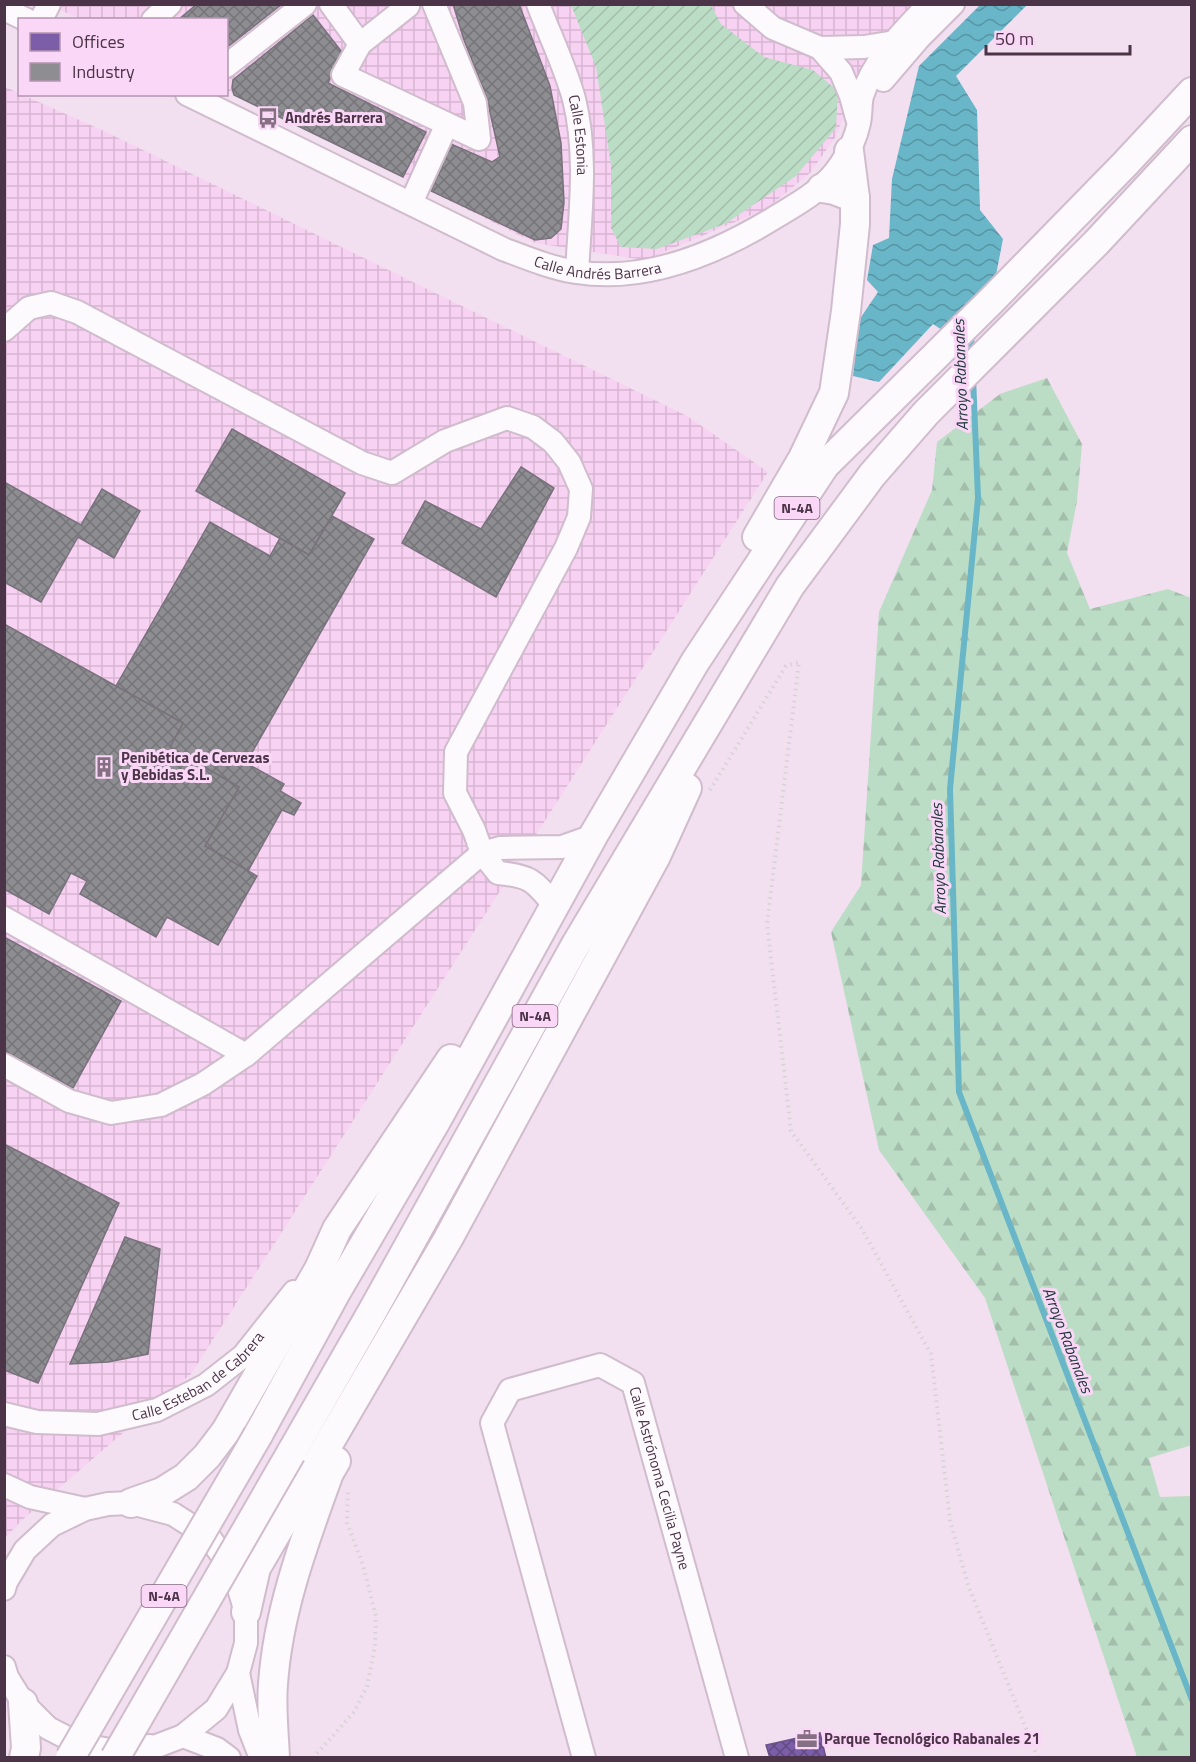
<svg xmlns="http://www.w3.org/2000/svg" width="1196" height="1762" viewBox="0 0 1196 1762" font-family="'Titillium Web',sans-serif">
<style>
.industrial{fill:url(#industrial-grid)}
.forest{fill:url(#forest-firs)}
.garden{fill:url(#garden-furrows)}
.water{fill:url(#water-waves)}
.offices{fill:url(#offices-cross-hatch);stroke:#6d518a;stroke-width:1.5}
.industry{fill:url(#industry-cross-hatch);stroke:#79727c;stroke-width:1.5}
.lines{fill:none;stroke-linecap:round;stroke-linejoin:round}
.stream{stroke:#68b6c8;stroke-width:6}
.minor-casing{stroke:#d0bccd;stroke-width:26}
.major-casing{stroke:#d0bccd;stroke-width:32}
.path{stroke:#d8d2d7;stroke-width:4;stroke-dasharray:1.5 4.5;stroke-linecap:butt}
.minor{stroke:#fdfafd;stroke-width:22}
.major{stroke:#fdfafd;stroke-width:28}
.major-bridge-casing{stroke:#d0bccd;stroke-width:32;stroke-linecap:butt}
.major-bridge{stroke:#fdfafd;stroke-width:28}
.labels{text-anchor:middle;stroke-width:6;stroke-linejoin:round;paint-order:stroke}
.shield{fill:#fad7f6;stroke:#80647c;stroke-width:1.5}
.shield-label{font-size:14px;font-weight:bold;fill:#4b3348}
.poi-label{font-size:15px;font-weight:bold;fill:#4b3348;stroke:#fad7f6;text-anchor:start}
.street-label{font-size:15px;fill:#4b3348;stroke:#fad7f6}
.water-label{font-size:16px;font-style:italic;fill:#20393e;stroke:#fad7f6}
</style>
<defs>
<pattern id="industrial-grid" width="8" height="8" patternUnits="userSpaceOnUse" patternTransform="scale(1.5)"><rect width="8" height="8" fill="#f8d2f3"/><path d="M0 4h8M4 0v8" fill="none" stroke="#d6b5d2"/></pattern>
<pattern id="forest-firs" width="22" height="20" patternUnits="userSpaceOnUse" patternTransform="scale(1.5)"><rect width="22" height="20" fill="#bcddc5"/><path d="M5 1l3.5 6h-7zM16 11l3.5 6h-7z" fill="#a3beab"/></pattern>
<pattern id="garden-furrows" width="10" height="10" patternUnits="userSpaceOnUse" patternTransform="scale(1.5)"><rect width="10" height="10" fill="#bcddc5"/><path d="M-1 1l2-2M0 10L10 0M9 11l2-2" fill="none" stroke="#a3beab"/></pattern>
<pattern id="water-waves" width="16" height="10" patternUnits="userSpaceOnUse" patternTransform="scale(1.5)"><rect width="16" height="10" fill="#68b6c8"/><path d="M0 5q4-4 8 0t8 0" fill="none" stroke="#5895a4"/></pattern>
<pattern id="offices-cross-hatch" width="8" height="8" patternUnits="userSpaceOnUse" patternTransform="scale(1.5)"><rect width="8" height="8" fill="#7b5ea7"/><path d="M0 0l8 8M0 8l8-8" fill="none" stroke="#624a83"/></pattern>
<pattern id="industry-cross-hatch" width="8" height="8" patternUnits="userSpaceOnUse" patternTransform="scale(1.5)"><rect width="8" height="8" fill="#8d8d92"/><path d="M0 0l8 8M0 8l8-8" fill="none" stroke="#757479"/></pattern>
</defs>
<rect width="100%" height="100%" fill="#f2dff0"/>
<g class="industrial">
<polygon points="49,5 919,5 855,86 836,136 810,173 766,209 645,260 535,243 227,91 226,20 80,19"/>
<polygon points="5,87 106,132 687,416 768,472 191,1374 22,1520 5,1538"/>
</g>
<polygon class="forest" points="1047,378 1082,444 1077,501 1067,553 1090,609 1168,589 1191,598 1192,1445 1149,1458 1160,1497 1191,1496 1191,1757 1137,1757 985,1298 879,1150 831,932 861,885 879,612 932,490 937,442 1000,394"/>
<polygon class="garden" points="571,5 711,5 721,24 764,57 813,70 838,91 836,128 796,176 725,224 657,249 621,247 611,228 611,165 596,67"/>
<polygon class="water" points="980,5 1027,5 956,76 977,110 980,210 1003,239 996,275 942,330 933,324 879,382 853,376 859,320 878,292 867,280 873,245 889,238 892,179 919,66"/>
<polygon class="offices" points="820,1733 826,1758 770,1758 766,1745"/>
<g class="industry">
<polygon points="197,4 282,4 226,48 226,20 178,20"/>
<polygon points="453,4 519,4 550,86 561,143 564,202 561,229 551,238 535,240 431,191 451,144 492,162 500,157 487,99 464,40"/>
<polygon points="313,15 342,52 328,83 426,132 403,177 234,95 232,88 233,80"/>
<polygon points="232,429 345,493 309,555 196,491"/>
<polygon points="521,467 554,488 496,597 402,543 425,501 481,529"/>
<polygon points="4,482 81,525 102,489 140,511 114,558 78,537 41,602 4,582"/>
<polygon points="332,516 374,539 246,763 284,784 280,791 301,803 294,815 282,810 248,871 205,846 239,787 170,747 183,723 116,686 210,522 270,556 280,538 309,555"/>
<polygon points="4,624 183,723 170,747 239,787 205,846 257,876 218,945 167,917 156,937 80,894 87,881 71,873 49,914 4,889"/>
<polygon points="4,937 121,1001 73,1088 4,1051"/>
<polygon points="4,1144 119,1203 38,1383 4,1370"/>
<polygon points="125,1237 160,1249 148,1354 108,1362 70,1364"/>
</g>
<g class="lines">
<g class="stream">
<polyline points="971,332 972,355"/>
<polyline points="973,377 978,498 950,789 959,1092 1192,1700"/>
</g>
<g class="minor-casing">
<g id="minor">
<polyline points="331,4 360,44 343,75 479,139 475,103 434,4"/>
<path id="s1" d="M538 4C550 36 565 66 574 99 588 155 580 215 577 272"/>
<polyline points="745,4 773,28 820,48 864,47 901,41"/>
<polyline points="4,9 27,20"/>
<polyline points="41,20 49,4"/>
<polyline points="153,20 170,4"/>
<polyline points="360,44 408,6"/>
<polyline points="820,48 841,72 851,96 857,118"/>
<polyline points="226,66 305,4"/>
<polyline points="883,80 919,38 953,4"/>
<path id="s2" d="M187 94 503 249C527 258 551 268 576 272 645 283 717 253 774 218 799 203 825 189 841 164 849 152 856 137 859 123 861 114 860 104 862 96 874 59 903 32 929 4"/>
<polyline points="411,203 447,124"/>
<polyline points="4,330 29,308 51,303 77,312 362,463 392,473 445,441 507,418 533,427 553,442 569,462 581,489 579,517 566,548 456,752 455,793 474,830 482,853 500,848 562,847 593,836"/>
<polyline points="4,918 246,1055"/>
<path d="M4 1065 69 1101 111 1113 161 1105 203 1084 246 1055 482 853 498 873C530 876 534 880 554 905"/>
<path id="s3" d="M4 1414 37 1422 98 1424 157 1410 206 1385 243 1356 294 1292"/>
<polyline points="4,1485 30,1497 85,1509"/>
<polyline points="4,1589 6,1582 25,1550 52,1525 85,1509 108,1504 131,1503 173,1514 209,1537 234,1572 246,1612 246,1643 238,1673 216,1709 183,1736 149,1749 114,1751 79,1744 48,1728 23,1703 7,1677 4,1667"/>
<polyline points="238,1673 250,1730 261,1758"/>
<polyline points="183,1736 217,1749 229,1758"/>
<path id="s4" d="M584 1758 492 1423 510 1390 600 1365 633 1383 737 1758"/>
</g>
</g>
<g class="major-casing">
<g id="major">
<polyline points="822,188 834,190 855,198"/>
<polyline points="757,537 803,458 834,393 846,311 855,224 855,198 849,151"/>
<polyline points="258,1435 335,1294 435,1123 593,836 695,662 825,465 991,301 1125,164 1192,92"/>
<polyline points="291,1453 372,1312 575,946 790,586 872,475 926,413 1096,243 1192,140"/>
<polyline points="131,1503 162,1492 186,1477 207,1456 226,1431 319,1269 337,1229 451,1059"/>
<polyline points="246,1612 256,1568 448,1239 656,856 687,788"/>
<polyline points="23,1703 26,1748 24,1758"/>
<polyline points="145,1758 149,1749"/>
<path d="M275 1758C274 1734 271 1708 273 1684 278 1611 304 1542 329 1473L336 1461"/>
</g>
</g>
<g class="path">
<polyline points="710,790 786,666 799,662 767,924 791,1131 862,1229 931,1354 950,1520 968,1585 1038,1758"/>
<polyline points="313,1758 354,1712 367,1686 375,1647 376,1617 363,1565 347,1523 348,1492"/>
</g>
<use href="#minor" class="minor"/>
<use href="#major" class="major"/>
<g class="major-bridge-casing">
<g id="major-bridge">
<polyline points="70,1758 258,1435"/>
<polyline points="115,1758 291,1453"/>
</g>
</g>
<use href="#major-bridge" class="major-bridge"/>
</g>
<defs>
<g id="bus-bare" transform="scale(1.62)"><path d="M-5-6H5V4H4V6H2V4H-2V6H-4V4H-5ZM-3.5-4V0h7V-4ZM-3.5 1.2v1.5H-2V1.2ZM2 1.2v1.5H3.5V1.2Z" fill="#856f83" stroke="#fad7f6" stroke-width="2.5" paint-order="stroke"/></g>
<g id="building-bare" transform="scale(1.62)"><path d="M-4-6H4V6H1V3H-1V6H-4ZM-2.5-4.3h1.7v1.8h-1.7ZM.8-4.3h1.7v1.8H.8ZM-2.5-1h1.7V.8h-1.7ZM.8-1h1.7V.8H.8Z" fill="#856f83" stroke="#fad7f6" stroke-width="2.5" paint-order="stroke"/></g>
<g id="office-bare" transform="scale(1.62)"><path d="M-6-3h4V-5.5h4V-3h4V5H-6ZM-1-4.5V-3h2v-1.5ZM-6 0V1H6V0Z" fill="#856f83" stroke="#fad7f6" stroke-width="2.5" paint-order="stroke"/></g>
</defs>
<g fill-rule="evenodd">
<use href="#bus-bare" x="268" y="118"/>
<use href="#building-bare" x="104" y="767"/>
<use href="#office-bare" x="807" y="1739"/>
</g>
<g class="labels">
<g class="shield">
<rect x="774.5" y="497" width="45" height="22" rx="4.5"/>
<rect x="512.5" y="1005" width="45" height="22" rx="4.5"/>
<rect x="141.5" y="1585" width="45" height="22" rx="4.5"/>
</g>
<g class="shield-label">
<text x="797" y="513">N-4A</text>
<text x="535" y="1021">N-4A</text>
<text x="164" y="1601">N-4A</text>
</g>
<g class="poi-label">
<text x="285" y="123">Andrés Barrera</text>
<text x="121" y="763">Penibética de Cervezas<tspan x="121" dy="17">y Bebidas S.L.</tspan></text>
<text x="824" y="1744">Parque Tecnológico Rabanales 21</text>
</g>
<g class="street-label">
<text dy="5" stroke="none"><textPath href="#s1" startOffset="138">Calle Estonia</textPath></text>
<text dy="5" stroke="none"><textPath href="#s2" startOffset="450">Calle Andrés Barrera</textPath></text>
<text dy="5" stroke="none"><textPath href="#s3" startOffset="208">Calle Esteban de Cabrera</textPath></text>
<text dy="5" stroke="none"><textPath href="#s4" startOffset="615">Calle Astrónoma Cecilia Payne</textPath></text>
</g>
<g class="water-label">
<text transform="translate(960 375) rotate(-92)" y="6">Arroyo Rabanales</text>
<text transform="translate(938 859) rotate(-92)" y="6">Arroyo Rabanales</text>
<text transform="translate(1068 1340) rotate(69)" y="6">Arroyo Rabanales</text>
</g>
</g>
<rect width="1196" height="1762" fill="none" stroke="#4b3348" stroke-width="12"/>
<rect x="18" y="18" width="210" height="78" fill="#fad7f6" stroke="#b495b0" stroke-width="1.5"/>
<rect x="30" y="33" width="30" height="18" fill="#7b5ea7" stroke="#b495b0" stroke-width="1.5"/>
<text x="72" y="48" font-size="18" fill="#4b3348">Offices</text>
<rect x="30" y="63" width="30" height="18" fill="#8d8d92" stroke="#b495b0" stroke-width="1.5"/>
<text x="72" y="78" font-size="18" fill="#4b3348">Industry</text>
<path d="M986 45v9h144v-9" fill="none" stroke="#4b3348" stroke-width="3"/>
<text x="995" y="45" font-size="18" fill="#4b3348" stroke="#fad7f6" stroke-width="4.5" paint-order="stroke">50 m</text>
</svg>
